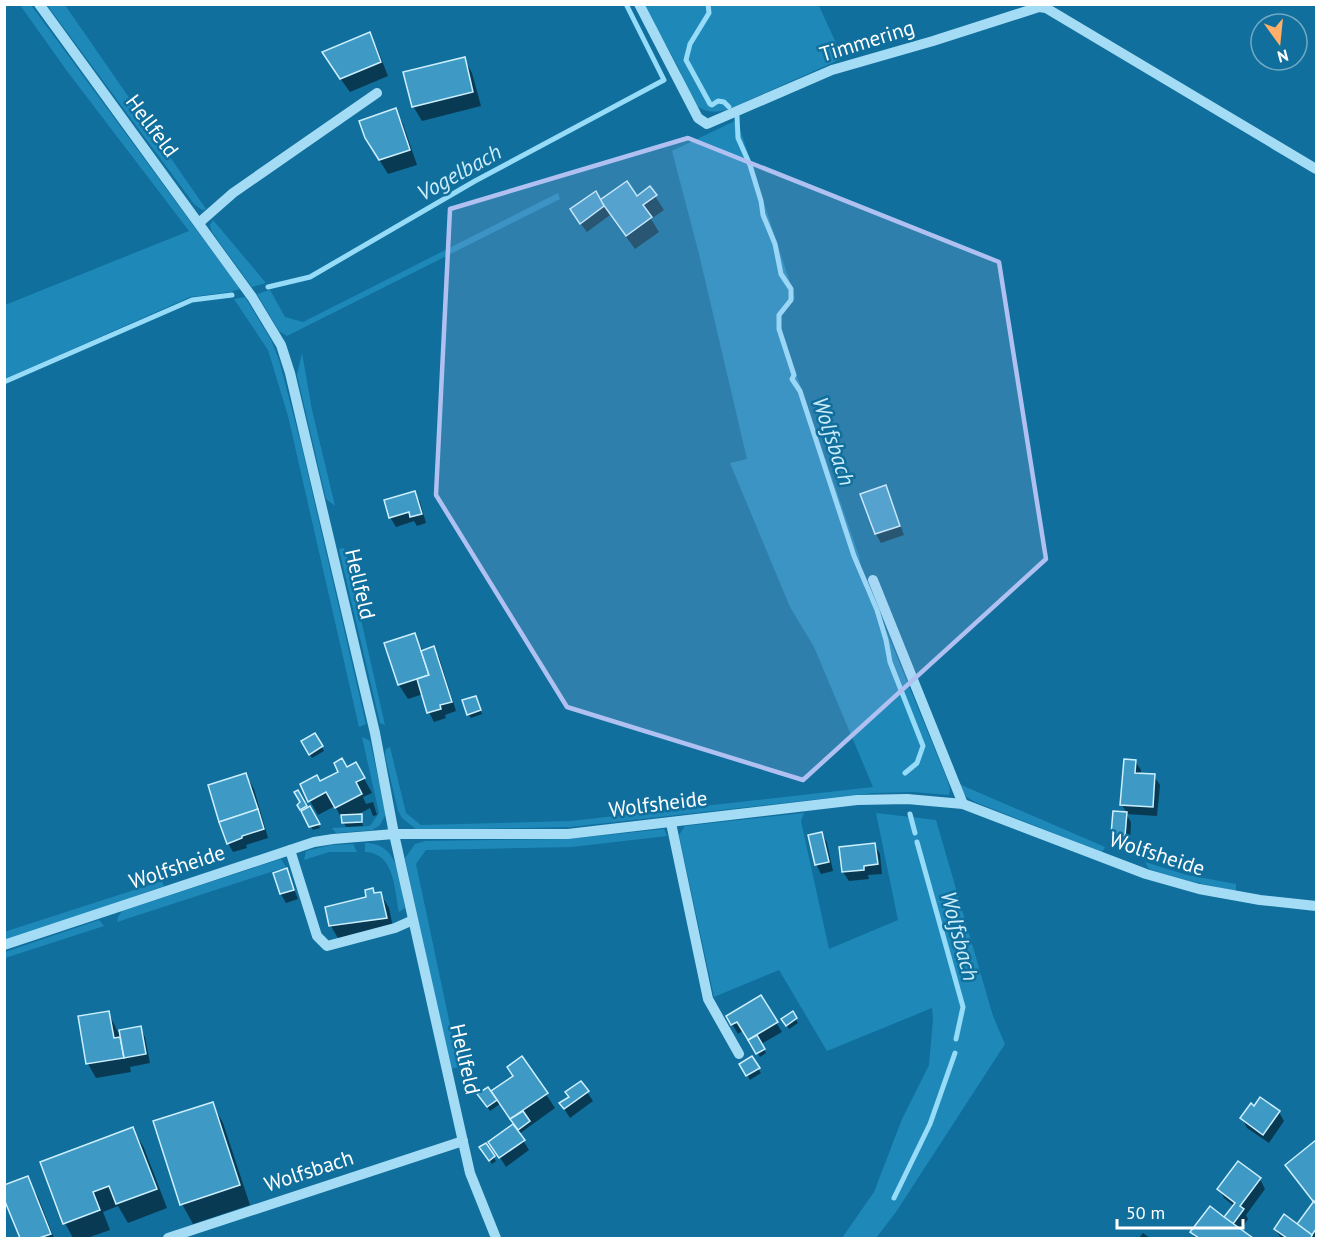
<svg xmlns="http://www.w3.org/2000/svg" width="1321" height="1243" viewBox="0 0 1321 1243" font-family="'PT Sans',sans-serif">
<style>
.green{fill:#1e89b9}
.shadow{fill:#0007}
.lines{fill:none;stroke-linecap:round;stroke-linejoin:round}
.stream{stroke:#96dbf8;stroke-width:5}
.building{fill:#3e9ac5;stroke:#cdeffe;stroke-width:1.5}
.minor{stroke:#a4dcf5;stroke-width:10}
.marked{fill:#b0c1f1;fill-opacity:0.2;stroke:#b0c1f1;stroke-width:4.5;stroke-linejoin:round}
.labels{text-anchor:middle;stroke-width:5;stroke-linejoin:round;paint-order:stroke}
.street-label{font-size:21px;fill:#fff;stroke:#106f9c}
.water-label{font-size:22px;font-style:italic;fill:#cceefc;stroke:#106f9c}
</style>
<rect width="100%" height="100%" fill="#106f9c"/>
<g class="green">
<polygon points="20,5 31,5 240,289 230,292 190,297 5,379 5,305 189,231 67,71"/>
<polygon points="47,5 65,5 206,209 202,210 194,204"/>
<path d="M643 5H821L819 6 843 58 736 106C724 111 713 115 700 108 688 101 684 79 678 67 667 46 655 25 643 5Z"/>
<polygon points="737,120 795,298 778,321 859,556 865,590 886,630 947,779 950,789 949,795 913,792 873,793 570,827 417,830 402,818 398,811 385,755 386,749 390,747 406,813 421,825 571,821 873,787 814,647 790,607 730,463 747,459 699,254 672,151"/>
<polygon points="558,193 560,199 287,336 279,331 257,294 270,290 285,317 303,322"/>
<polygon points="213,220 266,283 252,287 212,232 210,225"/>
<polygon points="245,297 271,340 279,360 301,444 366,724 359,727 288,416 268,350 234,299"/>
<polygon points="302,353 312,410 335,506 326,499 297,375"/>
<polygon points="344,548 346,554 385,725 380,723 339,549"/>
<polygon points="362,737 370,741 386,814 380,825 372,830 336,833 332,828 370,826 379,813"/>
<polygon points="959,784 1105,847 1102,852 975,802 965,796"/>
<polygon points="804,813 801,821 829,949 898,920 876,813 936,820 993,1016 1005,1044 896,1212 876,1238 842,1238 874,1192 902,1119 929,1065 933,1019 932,1008 827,1051 779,970 714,997 679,835 685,826"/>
<polygon points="664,829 667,836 572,847 426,850 416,864 459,1067 451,1069 405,858 415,844 425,841 568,839"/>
<path d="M365 843C400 843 400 882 405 908L399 912C394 889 395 853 365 852Z"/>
<polygon points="353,844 357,852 329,852 304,860 306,851 331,845"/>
<polygon points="281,859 286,867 117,922 118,917 122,911"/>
<path d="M1145 862 1187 875 1236 884V891C1207 885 1178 879 1149 869Z"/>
<polygon points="162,881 164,886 5,941 4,932"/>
<polygon points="99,920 104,926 5,958 5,952"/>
</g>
<g class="shadow">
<polygon points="369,34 377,48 388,76 350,92 332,67"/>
<polygon points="464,58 472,73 481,106 422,121 413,106"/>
<polygon points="395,110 403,124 417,165 388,174 375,153"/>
<polygon points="655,196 664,210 651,219 659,232 635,249 610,215 587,232 577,219 601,202"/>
<polygon points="885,487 890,496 904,535 881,543 876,534"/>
<polygon points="415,493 420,502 426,523 417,526 414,521 396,527 390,517"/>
<polygon points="414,635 423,651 433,648 439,657 456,711 445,715 446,718 434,722 429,712 423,694 408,699 399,685 386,644"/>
<polygon points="478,702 482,714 471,718 468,714"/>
<polygon points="315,735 324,751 312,758 303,742"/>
<polygon points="1125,760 1135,761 1141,770 1141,775 1154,776 1160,785 1157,816 1126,814 1131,822 1130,845 1118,844 1113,835 1114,813 1127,813 1122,805"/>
<polygon points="356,764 372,793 363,797 366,804 373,802 377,815 373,816 370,808 355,816 361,816 363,826 346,827 335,806 318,815 310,801 320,783"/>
<polygon points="246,775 254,789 268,838 246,845 247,848 233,852 228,843"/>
<polygon points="297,792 309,813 311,812 320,828 313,830 299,805 302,803"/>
<polygon points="822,833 827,843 833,871 821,874 816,864"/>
<polygon points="874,844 880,854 882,874 868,875 869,879 849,881 843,872"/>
<polygon points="286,870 298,899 286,903 281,894"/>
<polygon points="373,890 375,894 380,893 389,908 394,932 339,940 331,926 327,908 368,898"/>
<polygon points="761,997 782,1032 761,1044 766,1053 760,1057 744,1030 738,1034 728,1017"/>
<polygon points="108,1012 118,1032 140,1028 145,1037 150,1063 130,1067 131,1072 96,1078 88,1064 80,1017"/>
<polygon points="792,1013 798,1023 789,1029 783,1020"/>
<polygon points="522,1058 555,1108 519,1134 529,1150 506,1167 490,1142 514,1125 500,1104 490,1111 479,1094 490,1093 514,1077"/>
<polygon points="751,1058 761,1073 750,1080 741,1064"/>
<polygon points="581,1083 593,1101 570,1118 561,1104 570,1097"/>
<polygon points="212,1104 223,1123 250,1205 193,1224 182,1204"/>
<polygon points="1279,1112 1284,1121 1269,1143 1247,1128 1242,1118"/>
<polygon points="133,1129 144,1148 167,1208 128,1223 118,1206 103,1212 110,1230 87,1238 73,1238 65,1223 42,1163"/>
<polygon points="1316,1142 1316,1238 1281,1238 1275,1229 1297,1226 1314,1203 1296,1180 1287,1165"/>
<polygon points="485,1145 496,1161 492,1164 482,1148"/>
<polygon points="27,1178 38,1197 54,1238 21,1238 4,1195"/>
<polygon points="1260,1179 1265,1189 1246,1215 1248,1219 1240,1231 1250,1238 1195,1238 1192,1232 1224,1219 1234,1206 1224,1198 1219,1189"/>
<polygon points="1143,1233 1150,1238 1139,1238"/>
</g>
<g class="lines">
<g class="stream">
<polyline points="708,4 709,13 690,44 686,60 710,104 712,105 718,101 724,102 729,107"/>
<polyline points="737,116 738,138 750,165 761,201 763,215 775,244 781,274 791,289 791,300 779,315 779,329 794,375 792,379 800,391 854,556 877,610 886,640 890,662 923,746 917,763 905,773"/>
<polyline points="268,287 310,277 475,181 664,80 626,4"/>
<polyline points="4,382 192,300 232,295"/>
<polyline points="910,814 915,833"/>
<polyline points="917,842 963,1007 956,1039"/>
<polyline points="894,1198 930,1124 955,1053"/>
</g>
</g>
<g class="building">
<polygon points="370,32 381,62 340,79 322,52"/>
<polygon points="465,57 473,92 412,107 403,72"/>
<polygon points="396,108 410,150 379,160 365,138 359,121"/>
<polygon points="627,181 637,196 650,186 657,195 643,205 652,217 626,236 600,200"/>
<polygon points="596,191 604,206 580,224 570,209"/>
<polygon points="886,485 900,526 875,534 860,494"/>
<polygon points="415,491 422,514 410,517 409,512 389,518 384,500"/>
<polygon points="415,633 429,675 398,685 384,643"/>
<polygon points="434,646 452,702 440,705 441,709 427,713 417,679 429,675 421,651"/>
<polygon points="476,696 481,710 467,715 462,700"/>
<polygon points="315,733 323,746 309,755 301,741"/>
<polygon points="342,758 347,767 356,762 365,778 356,782 362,794 335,808 326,792 308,802 300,784 317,775 320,781 338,772 334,763"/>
<polygon points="1124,759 1136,760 1135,773 1155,774 1153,807 1120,805"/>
<polygon points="246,773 258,809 219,822 208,785"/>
<polygon points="298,790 307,806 300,810 297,805 300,802 294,792"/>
<polygon points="310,806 320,824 309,827 301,811"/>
<polygon points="258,809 264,829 242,836 242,838 227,844 219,822"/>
<polygon points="1113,811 1127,812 1125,836 1111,835"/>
<polygon points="362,814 362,822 342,823 341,815"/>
<polygon points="822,832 829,862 815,865 808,835"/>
<polygon points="875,843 878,864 864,866 864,870 842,872 839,847"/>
<polygon points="287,868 294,890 280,894 273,873"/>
<polygon points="373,888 374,893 381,892 387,918 329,926 325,907 366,897 365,890"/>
<polygon points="761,995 778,1022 748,1040 737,1022 731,1025 726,1016"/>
<polygon points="109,1011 114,1038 120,1037 124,1058 86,1064 78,1016"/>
<polygon points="793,1011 797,1018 786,1026 781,1019"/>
<polygon points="141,1026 146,1054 124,1058 119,1030"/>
<polygon points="757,1035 765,1049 756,1054 748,1040"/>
<polygon points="522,1056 548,1093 510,1119 491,1091 513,1076 507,1067"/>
<polygon points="752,1056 760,1068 746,1076 739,1064"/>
<polygon points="581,1081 589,1091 564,1109 559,1103 569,1097 565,1092"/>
<polygon points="488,1087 497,1100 487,1107 477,1094"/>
<polygon points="1260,1097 1280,1111 1263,1135 1240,1118 1251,1103 1254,1106"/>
<polygon points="213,1102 240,1185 180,1205 153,1121"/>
<polygon points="523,1111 530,1121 518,1130 510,1119"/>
<polygon points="513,1124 525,1140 499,1158 488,1142"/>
<polygon points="133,1127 157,1189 116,1204 109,1186 93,1192 100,1210 63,1224 40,1162"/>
<polygon points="1316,1140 1316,1205 1285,1165"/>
<polygon points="486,1143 495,1156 489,1161 479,1147"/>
<polygon points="1238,1161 1261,1178 1240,1206 1244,1209 1233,1224 1224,1217 1235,1203 1217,1189"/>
<polygon points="28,1176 51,1234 39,1238 20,1238 4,1199 4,1185"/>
<polygon points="1314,1201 1316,1205 1316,1229 1312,1235 1297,1224"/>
<polygon points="1210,1206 1224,1217 1253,1238 1199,1238 1190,1232"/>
<polygon points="1284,1214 1312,1235 1311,1238 1287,1238 1274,1229"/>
</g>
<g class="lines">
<g class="minor">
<polyline points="39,4 252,297 281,345 290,373 375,733 394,834 470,1173 496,1238"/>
<polyline points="639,4 698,118 707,124 832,70 933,41 1039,7 1046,8 1316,169"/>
<polyline points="200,222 233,193 377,93"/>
<polyline points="873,580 963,804"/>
<polyline points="671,823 708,999 739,1054"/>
<polyline points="290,850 317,936 327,946 395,928 413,920"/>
<polyline points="4,945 314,842 333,839 394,834 568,834 857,800 907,799 963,804 1146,874 1199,889 1260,900 1316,906"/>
<polyline points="168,1238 463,1141"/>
</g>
</g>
<path class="marked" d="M688 138 999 262 1046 559 803 780 567 707 436 495 450 209Z"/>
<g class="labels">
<g class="street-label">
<text transform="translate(867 41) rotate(-17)" y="7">Timmering</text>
<text transform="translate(152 126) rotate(53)" y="7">Hellfeld</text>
<text transform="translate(360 584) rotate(77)" y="7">Hellfeld</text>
<text transform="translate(658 804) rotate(-7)" y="7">Wolfsheide</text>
<text transform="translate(1157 854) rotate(18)" y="7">Wolfsheide</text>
<text transform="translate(177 867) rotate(-18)" y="7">Wolfsheide</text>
<text transform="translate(465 1059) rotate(77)" y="7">Hellfeld</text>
<text transform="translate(309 1171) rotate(-18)" y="7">Wolfsbach</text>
</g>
<g class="water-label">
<text transform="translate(459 172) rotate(-29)" y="8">Vogelbach</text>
<text transform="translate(834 441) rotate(72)" y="8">Wolfsbach</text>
<text transform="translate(960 936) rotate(75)" y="8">Wolfsbach</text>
</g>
</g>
<rect width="1321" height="1243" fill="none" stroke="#ffffff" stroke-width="12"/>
<g transform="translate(1279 42) rotate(165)"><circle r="28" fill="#106f9c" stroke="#70a9c4" stroke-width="1.5"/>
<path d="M0-4.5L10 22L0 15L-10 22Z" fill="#ffaf68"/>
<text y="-9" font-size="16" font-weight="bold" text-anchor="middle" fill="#ffffff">N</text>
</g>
<path d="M1117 1219v9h126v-9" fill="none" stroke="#ffffff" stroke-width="3"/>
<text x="1126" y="1219" font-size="18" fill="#ffffff" stroke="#106f9c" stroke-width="4.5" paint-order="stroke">50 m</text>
</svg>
